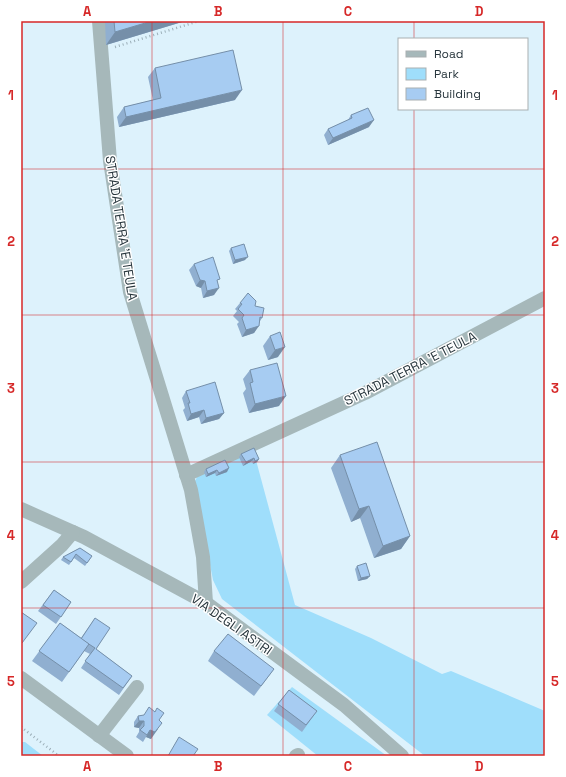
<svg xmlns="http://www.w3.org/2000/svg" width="566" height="777" viewBox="0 0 566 777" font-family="'Space Grotesk',sans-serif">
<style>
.green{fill:#9fdefb}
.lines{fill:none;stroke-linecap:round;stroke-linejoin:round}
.path{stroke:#9cafb8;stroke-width:2.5;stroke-dasharray:1 3;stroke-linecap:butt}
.minor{stroke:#a6b8ba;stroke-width:14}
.wall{fill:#90afd0}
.shaded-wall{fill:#758fa9}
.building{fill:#a7ccf2;stroke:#758fa9}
.grid{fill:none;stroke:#d62828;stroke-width:1;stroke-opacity:0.55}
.labels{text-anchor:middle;stroke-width:3;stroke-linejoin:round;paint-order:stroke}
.street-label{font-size:13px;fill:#28363d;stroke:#fff}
.neatline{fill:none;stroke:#d62828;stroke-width:1.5}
.grid-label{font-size:13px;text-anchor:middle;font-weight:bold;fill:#d62828}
</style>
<rect width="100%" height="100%" fill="#ddf2fc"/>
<g class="green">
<polygon points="253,449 295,605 371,638 442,674 451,671 545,711 545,756 425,756 222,599 213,580 194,483 198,475"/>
<polygon points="292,687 387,756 318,756 267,715"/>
<polygon points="21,742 25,742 43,756 21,756"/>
</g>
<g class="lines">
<g class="path">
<polyline points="115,47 199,21"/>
<polyline points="21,727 59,756"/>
</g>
<g class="minor">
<polyline points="99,21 110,161 130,292 191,490 203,557 206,603"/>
<polyline points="186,475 365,393 545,298"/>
<polyline points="21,509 84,537 206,603 344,705 402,756"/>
<polyline points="21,582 62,545 73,532"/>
<polyline points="21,678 127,756"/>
<polyline points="99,736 137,687"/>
<polyline points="296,756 298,755"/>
</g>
</g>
<g class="wall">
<polygon points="105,21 183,21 182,22 106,45"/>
<polygon points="155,68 235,100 119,127 117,117 124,107 153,100 148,77"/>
<polygon points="351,115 369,127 328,145 324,135 328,129 348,120"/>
<polygon points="231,248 245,260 233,264 229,251"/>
<polygon points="194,264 217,283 214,295 203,298 201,288 196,286 189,270"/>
<polygon points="240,303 255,306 262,318 260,321 254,333 242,337 237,324 239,322 233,316 237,311 235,309"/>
<polygon points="270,336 278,357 268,360 263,346"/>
<polygon points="250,370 279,406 249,413 243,393 246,389 243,379"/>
<polygon points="186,391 224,413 219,419 201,424 199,417 187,421 183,410 185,408 182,398"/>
<polygon points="241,454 259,459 257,462 253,464 252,461 243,466 239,457"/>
<polygon points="340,455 410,536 401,549 374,558 360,518 351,522 331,468"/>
<polygon points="225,460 227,472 216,476 215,473 206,477 204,472 206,469"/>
<polygon points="80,548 92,556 85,566 74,558 69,565 61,560 63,557"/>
<polygon points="357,566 370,576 367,579 358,581 355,569"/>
<polygon points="54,590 71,602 56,624 38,611"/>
<polygon points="95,618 96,649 132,676 119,695 81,668 90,654 84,651 62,682 32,661 60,623 81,638"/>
<polygon points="214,651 274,669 254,696 208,661"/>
<polygon points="289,690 317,711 302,732 274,711"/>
<polygon points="138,716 159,720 151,739 146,737 143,742 136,737 139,732 139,728 134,727 134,722"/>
</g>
<g class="shaded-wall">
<polygon points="152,21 183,21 182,22 106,45 115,32"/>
<polygon points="242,90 235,100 119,127 126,117"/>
<polygon points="374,120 369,127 328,145 333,138"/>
<polygon points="248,257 245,260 233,264 235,260"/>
<polygon points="200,280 205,281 201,288 196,286"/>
<polygon points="219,288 214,295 203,298 207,291"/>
<polygon points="259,326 254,333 242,337 246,330"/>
<polygon points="285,347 278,357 268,360 275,350"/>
<polygon points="286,396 279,406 249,413 255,404"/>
<polygon points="204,410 199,417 187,421 191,414"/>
<polygon points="224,413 219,419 201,424 206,418"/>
<polygon points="254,458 252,461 243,466 246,462"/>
<polygon points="259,459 257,462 253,464 255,461"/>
<polygon points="229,468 227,472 216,476 219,473"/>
<polygon points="217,470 215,473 206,477 208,474"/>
<polygon points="369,506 360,518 351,522 359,509"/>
<polygon points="410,536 401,549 374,558 383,546"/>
<polygon points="370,576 367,579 358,581 361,578"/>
<polygon points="139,721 144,721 139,728 134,727"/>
<polygon points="158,729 151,739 146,737 150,730"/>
</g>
<g class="building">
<polygon points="114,21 152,21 115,32"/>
<polygon points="233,50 242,90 126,117 124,107 161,98 155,68"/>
<polygon points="368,108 374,120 333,138 328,129 352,118 351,115"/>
<polygon points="244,244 248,257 235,260 231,248"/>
<polygon points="213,257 220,279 217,280 219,288 207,291 205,281 200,280 194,264"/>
<polygon points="248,293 256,301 255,306 264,308 262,318 260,317 259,326 246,330 242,318 244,315 238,309 242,304 240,303"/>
<polygon points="280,332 285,347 275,350 270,336"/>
<polygon points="277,363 286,396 255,404 250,383 253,382 250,370"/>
<polygon points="215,382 224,413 206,418 204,410 191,414 188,403 190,403 186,391"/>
<polygon points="377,442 410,536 383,546 369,506 359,509 340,455"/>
<polygon points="254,448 259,459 255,461 254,458 246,462 241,454"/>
<polygon points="225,460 229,468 219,473 217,470 208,474 206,469"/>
<polygon points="80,548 92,556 87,563 76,554 71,562 63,557"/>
<polygon points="366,563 370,576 361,578 357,566"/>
<polygon points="54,590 71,602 61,617 43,605"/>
<polygon points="21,612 37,623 22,643 21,642"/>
<polygon points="95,618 110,628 96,649 132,676 123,688 85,661 95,648 81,639"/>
<polygon points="60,623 89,644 69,672 39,651"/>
<polygon points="228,634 274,669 261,686 214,651"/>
<polygon points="289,690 317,711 306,725 278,704"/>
<polygon points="149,707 155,712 157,708 164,713 159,720 162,723 155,732 150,730 147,735 140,730 144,726 144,721 139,721 138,716 144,715"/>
<polygon points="179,737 198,749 193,756 168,756"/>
</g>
<path class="grid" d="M152 21V756M283 21V756M414 21V39M414 109V756M21 169H545M21 315H545M21 462H545M21 608H545"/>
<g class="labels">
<g class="street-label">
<text transform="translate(122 228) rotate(81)" y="5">STRADA TERRA 'E TEULA</text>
<text transform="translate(410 368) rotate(-27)" y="5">STRADA TERRA 'E TEULA</text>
<text transform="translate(232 624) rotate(35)" y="5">VIA DEGLI ASTRI</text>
</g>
</g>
<rect width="566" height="777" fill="none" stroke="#ffffff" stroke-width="44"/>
<rect x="398" y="38" width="130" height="72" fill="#ffffff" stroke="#a9afb1"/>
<rect x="406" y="51" width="20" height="6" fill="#a6b8ba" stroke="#a9afb1"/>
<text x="434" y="58" font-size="12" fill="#28363d">Road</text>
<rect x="406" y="68" width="20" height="12" fill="#9fdefb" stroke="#a9afb1"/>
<text x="434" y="78" font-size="12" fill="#28363d">Park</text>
<rect x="406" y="88" width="20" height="12" fill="#a7ccf2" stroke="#a9afb1"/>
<text x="434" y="98" font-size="12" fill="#28363d">Building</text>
<rect x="22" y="22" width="522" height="733" class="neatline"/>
<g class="grid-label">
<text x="87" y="16">A</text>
<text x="218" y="16">B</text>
<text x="348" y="16">C</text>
<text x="479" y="16">D</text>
<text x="11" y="100">1</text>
<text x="555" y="100">1</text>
<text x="11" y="246">2</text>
<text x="555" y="246">2</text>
<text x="11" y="393">3</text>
<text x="555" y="393">3</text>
<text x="11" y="540">4</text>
<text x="555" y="540">4</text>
<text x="11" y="686">5</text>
<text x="555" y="686">5</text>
<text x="87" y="771">A</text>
<text x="218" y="771">B</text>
<text x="348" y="771">C</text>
<text x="479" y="771">D</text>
</g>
</svg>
